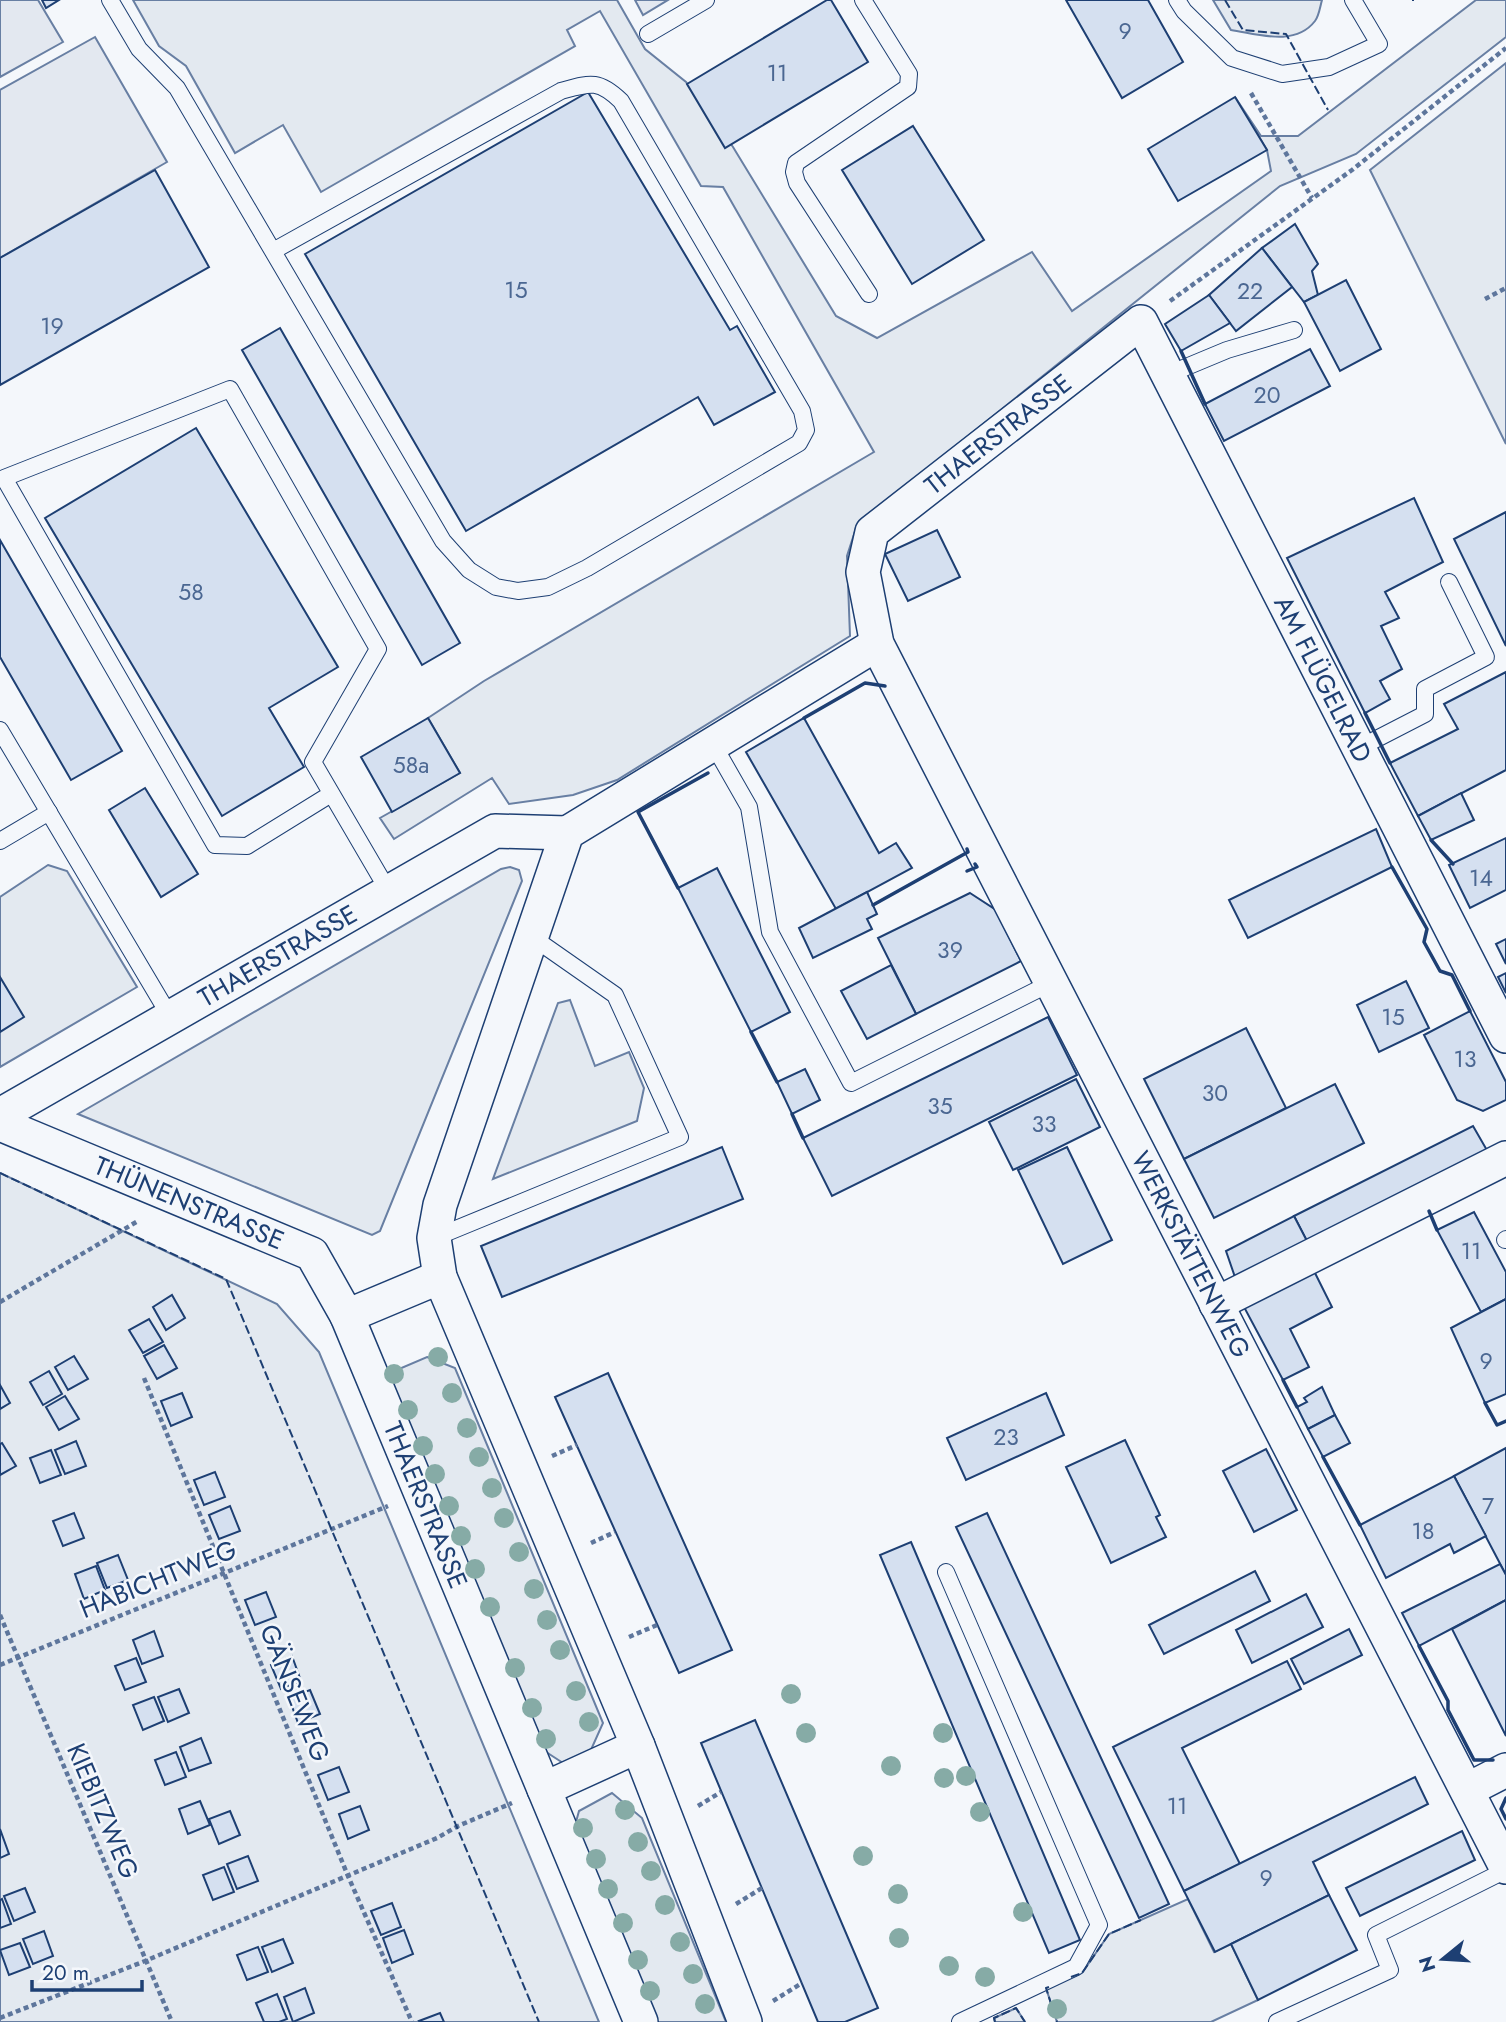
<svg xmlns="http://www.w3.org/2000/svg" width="1506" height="2022" viewBox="0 0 1506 2022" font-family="Jost,sans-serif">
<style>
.green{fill:#e3e9f0;stroke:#687fa3;stroke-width:2}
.parking{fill:#e3e8f0;stroke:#687fa3;stroke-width:2}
.building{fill:#d5e0f0;stroke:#1d3f73;stroke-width:2}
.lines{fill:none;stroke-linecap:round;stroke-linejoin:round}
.service-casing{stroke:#1d3f73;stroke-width:18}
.minor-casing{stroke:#1d3f73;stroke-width:36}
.path{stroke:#5e769c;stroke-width:4.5;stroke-dasharray:5 3.5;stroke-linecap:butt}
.service{stroke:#f4f7fb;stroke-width:16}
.minor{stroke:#f4f7fb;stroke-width:33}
.fence{stroke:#1d3f73;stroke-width:2;stroke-dasharray:9 3.5;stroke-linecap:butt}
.wall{stroke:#1d3f73;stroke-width:3.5}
.tree{fill:#86aba6}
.labels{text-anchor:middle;stroke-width:5;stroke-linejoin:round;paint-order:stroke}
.number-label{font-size:23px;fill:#4b6792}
.street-label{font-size:26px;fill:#1d3f73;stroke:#f4f7fb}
</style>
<rect width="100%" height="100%" fill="#f4f7fb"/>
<g class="green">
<polygon points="133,0 617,0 645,49 686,82 733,147 836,316 877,338 1032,252 1072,311 1271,171 1267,150 1235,97 1261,136 1298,136 1476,0 1506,0 1506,37 1356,154 1280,186 857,525 847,556 850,636 617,780 573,795 509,804 492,778 394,839 380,818 460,773 428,718 484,681 874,452 723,187 701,186 600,11 567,30 575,46 321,192 283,125 235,153 186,66 159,46"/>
<path d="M1213 0H1322C1320 7 1319 16 1315 21 1295 47 1258 34 1231 30Z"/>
<polygon points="1506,63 1506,444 1370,170"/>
<polygon points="48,865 67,871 137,987 0,1067 0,897"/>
<polygon points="510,867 519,870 522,881 380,1231 372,1235 78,1114 501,869"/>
<polygon points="570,1000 595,1066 629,1052 644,1088 637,1121 493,1179 558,1003"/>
<polygon points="0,1173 277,1304 319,1352 599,2022 0,2022"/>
<polygon points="427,1357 455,1368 603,1723 590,1752 563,1763 537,1746 391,1393 399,1369"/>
<polygon points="612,1793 642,1818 726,2022 652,2022 573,1833 579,1811"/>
<polygon points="1188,1899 1214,1952 1231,1944 1258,2000 1211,2022 1057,2022 1046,1988 1082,1973 1109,1934"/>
<polygon points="1016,2008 1025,2022 995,2022 994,2018"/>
</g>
<g class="parking">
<polygon points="0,0 38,0 63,42 0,77"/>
<polygon points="635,0 668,0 643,15"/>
<polygon points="95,37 167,162 0,258 0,90"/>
</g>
<g class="building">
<polygon points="42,0 59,0 46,8"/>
<polygon points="827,0 831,0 868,62 725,148 687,84"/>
<polygon points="1066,0 1148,0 1183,62 1122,98"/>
<polygon points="588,92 730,330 737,326 775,392 714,425 698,397 466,531 305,254"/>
<polygon points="1235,97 1267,150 1178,201 1148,149"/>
<polygon points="913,126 984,240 912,284 842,170"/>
<polygon points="155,170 209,267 0,385 0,258"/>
<polygon points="1295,224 1318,264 1312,271 1318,295 1304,302 1262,248"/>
<polygon points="1262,248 1292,287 1236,331 1209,295"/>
<polygon points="1346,280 1381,349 1340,371 1304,302"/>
<polygon points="1209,295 1230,323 1181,351 1165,324"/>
<polygon points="280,328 460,643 422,665 242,350"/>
<polygon points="1310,349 1330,386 1224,441 1205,404"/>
<polygon points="196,428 338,667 269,708 304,767 222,816 45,518"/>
<polygon points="1414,498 1443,562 1385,592 1399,618 1381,626 1402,669 1380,681 1390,699 1365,713 1287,558"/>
<polygon points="1506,512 1506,646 1454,539"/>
<polygon points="937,530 960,577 908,601 885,554"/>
<polygon points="0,540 122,751 71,780 0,657"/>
<polygon points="1506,672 1506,770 1418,816 1390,763 1458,729 1444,704"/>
<polygon points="428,718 460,773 392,812 361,757"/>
<polygon points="804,718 879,853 896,843 912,868 836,909 746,752"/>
<polygon points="145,788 198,874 161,897 109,810"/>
<polygon points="1461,793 1474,820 1431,840 1418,816"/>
<polygon points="1376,829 1392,867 1248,938 1229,900"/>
<polygon points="1506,838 1506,890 1470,908 1449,865"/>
<polygon points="717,868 790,1012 751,1032 678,888"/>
<polygon points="867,892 877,914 867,919 872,929 813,958 799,928"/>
<polygon points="970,893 996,910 1021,961 916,1014 878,938"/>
<polygon points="1506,939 1506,964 1496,944"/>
<polygon points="891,965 916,1014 867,1039 841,991"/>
<polygon points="1506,973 1506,993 1498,977"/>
<polygon points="0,977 24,1017 0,1032"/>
<polygon points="1406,981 1429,1028 1379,1052 1357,1005"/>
<polygon points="1470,1011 1506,1082 1506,1100 1483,1111 1457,1100 1424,1035"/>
<polygon points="1048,1017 1077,1075 832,1196 803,1138"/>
<polygon points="1246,1028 1286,1108 1184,1159 1144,1079"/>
<polygon points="805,1069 820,1100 792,1114 777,1082"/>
<polygon points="1076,1079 1100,1127 1013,1170 989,1122"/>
<polygon points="1335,1084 1364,1143 1214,1218 1184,1159"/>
<polygon points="1473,1126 1488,1152 1308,1243 1294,1216"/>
<polygon points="722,1147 743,1199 502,1297 481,1246"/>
<polygon points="1067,1147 1112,1240 1063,1264 1018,1170"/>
<polygon points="1474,1212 1506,1272 1506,1299 1481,1312 1437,1230"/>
<polygon points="1294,1216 1308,1243 1236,1280 1226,1251"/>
<polygon points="1314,1271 1332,1307 1290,1329 1309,1367 1283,1380 1244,1307"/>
<polygon points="172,1295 185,1318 166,1330 153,1307"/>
<polygon points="1506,1299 1506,1394 1485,1403 1451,1328"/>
<polygon points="149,1319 163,1342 143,1353 129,1330"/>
<polygon points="164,1345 177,1368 157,1379 144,1356"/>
<polygon points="74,1356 88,1379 68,1390 55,1367"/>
<polygon points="49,1371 62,1394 43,1405 30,1382"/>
<polygon points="608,1373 732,1650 679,1673 555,1397"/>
<polygon points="0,1385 10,1403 0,1409"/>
<polygon points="1322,1387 1335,1415 1308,1429 1297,1407 1307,1402 1304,1398"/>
<polygon points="182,1393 192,1417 171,1426 161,1401"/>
<polygon points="1046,1393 1064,1435 966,1480 947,1438"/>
<polygon points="65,1396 79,1419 59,1430 46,1407"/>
<polygon points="1335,1415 1350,1443 1323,1457 1308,1429"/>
<polygon points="1125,1440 1160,1515 1156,1517 1166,1537 1111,1563 1066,1467"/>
<polygon points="76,1441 86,1466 65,1474 55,1450"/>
<polygon points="2,1443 16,1466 0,1475 0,1444"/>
<polygon points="1506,1448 1506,1575 1454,1476"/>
<polygon points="1266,1449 1297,1510 1254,1532 1223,1471"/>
<polygon points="51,1450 61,1475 40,1483 30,1458"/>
<polygon points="215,1472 225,1497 204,1505 194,1480"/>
<polygon points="1454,1476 1486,1536 1454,1553 1450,1544 1386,1578 1360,1525"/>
<polygon points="230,1506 240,1531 219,1539 209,1515"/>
<polygon points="74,1513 84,1538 63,1546 53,1521"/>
<polygon points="987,1513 1169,1904 1139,1918 956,1527"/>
<polygon points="911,1542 1080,1940 1049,1953 880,1555"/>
<polygon points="118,1555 128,1580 107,1588 97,1563"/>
<polygon points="1500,1564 1506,1575 1506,1600 1419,1646 1402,1613"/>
<polygon points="96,1566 105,1590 84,1599 75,1574"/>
<polygon points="1255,1571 1270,1601 1164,1654 1149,1625"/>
<polygon points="266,1592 276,1617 255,1625 245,1600"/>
<polygon points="1306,1594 1323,1627 1252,1663 1236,1630"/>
<polygon points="1506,1600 1506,1736 1452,1629"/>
<polygon points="1349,1629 1362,1655 1304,1684 1291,1659"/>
<polygon points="154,1631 163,1656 142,1664 133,1640"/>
<polygon points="292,1656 301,1681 281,1689 271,1665"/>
<polygon points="136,1658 146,1682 125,1690 115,1666"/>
<polygon points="1287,1661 1301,1689 1182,1748 1240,1864 1184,1891 1113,1747"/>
<polygon points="179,1689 189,1713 168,1722 158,1697"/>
<polygon points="310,1690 320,1714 298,1723 289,1698"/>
<polygon points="154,1697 164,1721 143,1730 133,1705"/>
<polygon points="755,1720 878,2008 845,2022 818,2022 701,1743"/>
<polygon points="201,1738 211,1763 189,1771 180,1747"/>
<polygon points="176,1752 186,1777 165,1785 155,1760"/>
<polygon points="339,1767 349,1792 328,1800 318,1775"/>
<polygon points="1415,1777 1428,1804 1313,1862 1329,1895 1215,1952 1184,1891"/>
<polygon points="200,1801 210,1825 188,1834 179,1809"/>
<polygon points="360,1806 369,1830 348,1839 339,1814"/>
<polygon points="230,1811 240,1835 219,1844 209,1819"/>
<polygon points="0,1829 9,1854 0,1858"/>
<polygon points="1462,1831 1475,1860 1360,1916 1346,1888"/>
<polygon points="248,1856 258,1881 237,1889 227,1864"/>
<polygon points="224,1867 234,1892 213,1900 203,1875"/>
<polygon points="25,1888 35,1912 14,1921 4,1896"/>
<polygon points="1329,1895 1357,1950 1258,2000 1231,1944"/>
<polygon points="2,1899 11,1924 0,1928 0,1900"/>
<polygon points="392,1903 401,1927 381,1935 371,1911"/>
<polygon points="404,1930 413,1954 392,1963 383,1938"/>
<polygon points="44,1931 53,1956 33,1964 23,1939"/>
<polygon points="283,1939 293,1963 272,1972 262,1947"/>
<polygon points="20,1943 30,1967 9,1975 0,1950"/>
<polygon points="258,1947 268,1972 247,1980 237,1955"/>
<polygon points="305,1988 314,2013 293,2022 284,1997"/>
<polygon points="277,1994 287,2019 279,2022 264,2022 256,2003"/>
<polygon points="440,2013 444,2022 420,2022 419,2021"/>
</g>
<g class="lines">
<g class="service-casing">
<g id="service">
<path d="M110 0 139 49 177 88 443 541 469 570 496 587 518 591 548 587 587 568 799 443 806 430 802 411 621 101C598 79 590 83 561 91L273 251"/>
<polyline points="863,0 909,74 908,87 796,163 794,172 797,183 869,294"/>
<polyline points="1177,0 1184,11 1232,58 1282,74 1329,67 1379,44 1353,0"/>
<polyline points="648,34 706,0"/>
<polyline points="1167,375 1227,350 1294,330"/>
<polyline points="0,730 171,1018"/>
<polyline points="713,744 749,807 770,932 851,1083 1051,983"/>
<polyline points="1359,748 1425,714 1425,689 1486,657 1449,582"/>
<polyline points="331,794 247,846 215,845 4,478 230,389 378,649 313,762 389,892"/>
<polyline points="0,841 49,812"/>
<polyline points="434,1238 680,1137 615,995 532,937"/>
<polyline points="1505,1240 1506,1239"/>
<polyline points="946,1572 1099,1925 1076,1967 960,2022"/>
<polyline points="1277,2022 1390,1970 1376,1935 1506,1870"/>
</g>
</g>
<g class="minor-casing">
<g id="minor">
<path id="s1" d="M1506 1036 1141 322 872 532 863 572 877 644 1506 1867"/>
<path id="s2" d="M0 1115 495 831 567 833"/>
<path id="s3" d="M0 1124 312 1254 347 1316 641 2022"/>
<polyline points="1216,1304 1506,1158"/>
<polyline points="347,1316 440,1277"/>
<polyline points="544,1789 638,1746"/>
<polyline points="1467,1790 1506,1770"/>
<polyline points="745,2022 638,1746 440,1277 434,1238 440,1205 567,833 877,644"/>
</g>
</g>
<g class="path">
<polyline points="1251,93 1312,198"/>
<polyline points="1485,299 1506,288"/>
<polyline points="1170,301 1352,170 1506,48"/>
<polyline points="0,1302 138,1221"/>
<polyline points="144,1378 348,1876 412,2022"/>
<polyline points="552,1456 577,1445"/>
<polyline points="591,1543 615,1532"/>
<polyline points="0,1615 172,2022"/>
<polyline points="629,1637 657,1625"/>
<polyline points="0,1665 388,1506"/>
<polyline points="698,1806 721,1792"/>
<polyline points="736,1904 762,1888"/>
<polyline points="773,2001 802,1983"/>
<polyline points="0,2018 145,1961 437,1838 458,1826 512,1803"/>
</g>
<use href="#service" class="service"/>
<use href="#minor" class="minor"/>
<g class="fence">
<polyline points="1225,0 1243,30 1286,34 1328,110"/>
<polyline points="1412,0 1414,0"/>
<polyline points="0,1173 226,1279 539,2022"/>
<polyline points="1071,1977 1082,1973 1109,1934 1141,1920"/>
<polyline points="1049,1987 1046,1988 1057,2022"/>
<polyline points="995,2022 994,2018 1016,2008 1025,2022"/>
</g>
<g class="wall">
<polyline points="1181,351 1205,404"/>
<polyline points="1365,713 1390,763"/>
<polyline points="804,718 865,683 885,686"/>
<polyline points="1431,840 1453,864"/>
<polyline points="1392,867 1427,929 1424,942 1440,971 1452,975 1470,1011"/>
<polyline points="967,871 977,867 975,864"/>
<polyline points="678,888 638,812 708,773"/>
<polyline points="873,905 968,852 967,849"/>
<polyline points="751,1032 777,1082"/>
<polyline points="792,1114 803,1138"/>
<polyline points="1429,1211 1437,1230"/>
<polyline points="1283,1380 1297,1407"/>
<polyline points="1485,1403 1497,1425 1506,1421"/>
<polyline points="1323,1457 1360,1525"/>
<polyline points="1419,1646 1448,1701 1448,1710 1474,1760 1493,1760"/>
<polyline points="1506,1798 1501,1809 1506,1819"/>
</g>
</g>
<g class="tree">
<circle cx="438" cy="1357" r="10"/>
<circle cx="394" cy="1374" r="10"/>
<circle cx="452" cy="1393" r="10"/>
<circle cx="408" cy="1410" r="10"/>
<circle cx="467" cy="1428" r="10"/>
<circle cx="423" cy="1446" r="10"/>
<circle cx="479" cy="1457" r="10"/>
<circle cx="435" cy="1474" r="10"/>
<circle cx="492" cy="1488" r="10"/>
<circle cx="449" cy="1506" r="10"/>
<circle cx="504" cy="1518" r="10"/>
<circle cx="461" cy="1536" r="10"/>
<circle cx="519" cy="1552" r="10"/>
<circle cx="475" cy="1569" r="10"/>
<circle cx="534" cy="1589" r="10"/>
<circle cx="490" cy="1607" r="10"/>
<circle cx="547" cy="1620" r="10"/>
<circle cx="560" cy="1650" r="10"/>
<circle cx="515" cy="1668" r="10"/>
<circle cx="576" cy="1691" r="10"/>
<circle cx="791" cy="1694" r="10"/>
<circle cx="532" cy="1708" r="10"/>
<circle cx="589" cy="1722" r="10"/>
<circle cx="806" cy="1733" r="10"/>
<circle cx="943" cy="1733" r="10"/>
<circle cx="546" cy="1739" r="10"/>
<circle cx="891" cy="1766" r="10"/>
<circle cx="966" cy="1776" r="10"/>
<circle cx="944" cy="1778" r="10"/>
<circle cx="625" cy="1810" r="10"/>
<circle cx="980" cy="1812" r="10"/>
<circle cx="583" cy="1828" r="10"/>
<circle cx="638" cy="1842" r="10"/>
<circle cx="863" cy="1856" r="10"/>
<circle cx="596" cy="1859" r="10"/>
<circle cx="651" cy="1871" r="10"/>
<circle cx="608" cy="1889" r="10"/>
<circle cx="898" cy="1894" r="10"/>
<circle cx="665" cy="1905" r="10"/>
<circle cx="1023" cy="1912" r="10"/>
<circle cx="623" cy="1923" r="10"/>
<circle cx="899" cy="1938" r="10"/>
<circle cx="680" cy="1942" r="10"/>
<circle cx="638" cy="1960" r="10"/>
<circle cx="949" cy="1966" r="10"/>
<circle cx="693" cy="1974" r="10"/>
<circle cx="985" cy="1977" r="10"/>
<circle cx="650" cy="1991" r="10"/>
<circle cx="705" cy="2004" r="10"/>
<circle cx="1057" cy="2009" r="10"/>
</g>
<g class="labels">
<g class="number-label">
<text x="1125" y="39">9</text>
<text x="777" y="81">11</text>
<text x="516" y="298">15</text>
<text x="1250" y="299">22</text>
<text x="52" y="334">19</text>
<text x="1267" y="403">20</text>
<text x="191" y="600">58</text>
<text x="411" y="773">58a</text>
<text x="1481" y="886">14</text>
<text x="950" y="958">39</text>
<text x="1393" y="1025">15</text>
<text x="1465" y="1067">13</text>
<text x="1215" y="1101">30</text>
<text x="940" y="1114">35</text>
<text x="1044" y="1132">33</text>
<text x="1471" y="1259">11</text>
<text x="1486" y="1369">9</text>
<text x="1006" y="1445">23</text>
<text x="1488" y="1514">7</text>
<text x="1423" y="1539">18</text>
<text x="1177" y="1814">11</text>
<text x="1266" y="1886">9</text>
</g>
<g class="street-label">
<text transform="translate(998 434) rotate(-38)" y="9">THAERSTRASSE</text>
<text transform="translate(1323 679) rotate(63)" y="9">AM FLÜGELRAD</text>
<text dy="9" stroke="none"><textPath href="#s2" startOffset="320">THAERSTRASSE</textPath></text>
<text dy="9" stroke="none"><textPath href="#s3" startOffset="205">THÜNENSTRASSE</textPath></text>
<text dy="9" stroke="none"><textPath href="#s1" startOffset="1944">WERKSTÄTTENWEG</textPath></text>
<text dy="9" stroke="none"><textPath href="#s3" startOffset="614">THAERSTRASSE</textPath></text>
<text transform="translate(158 1579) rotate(-22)" y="9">HABICHTWEG</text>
<text transform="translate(295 1693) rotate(68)" y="9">GÄNSEWEG</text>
<text transform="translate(103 1811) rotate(67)" y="9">KIEBITZWEG</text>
</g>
</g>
<g transform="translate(1443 1959) rotate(252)" stroke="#f4f7fb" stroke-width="5" paint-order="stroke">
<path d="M0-5L12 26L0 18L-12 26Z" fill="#1d3f73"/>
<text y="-10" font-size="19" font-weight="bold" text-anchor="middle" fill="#1d3f73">N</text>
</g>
<path d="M32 1980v10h110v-10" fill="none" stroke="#1d3f73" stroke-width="3.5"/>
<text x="42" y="1980" font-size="21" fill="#1d3f73" stroke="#f4f7fb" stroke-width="5" paint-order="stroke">20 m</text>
</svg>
